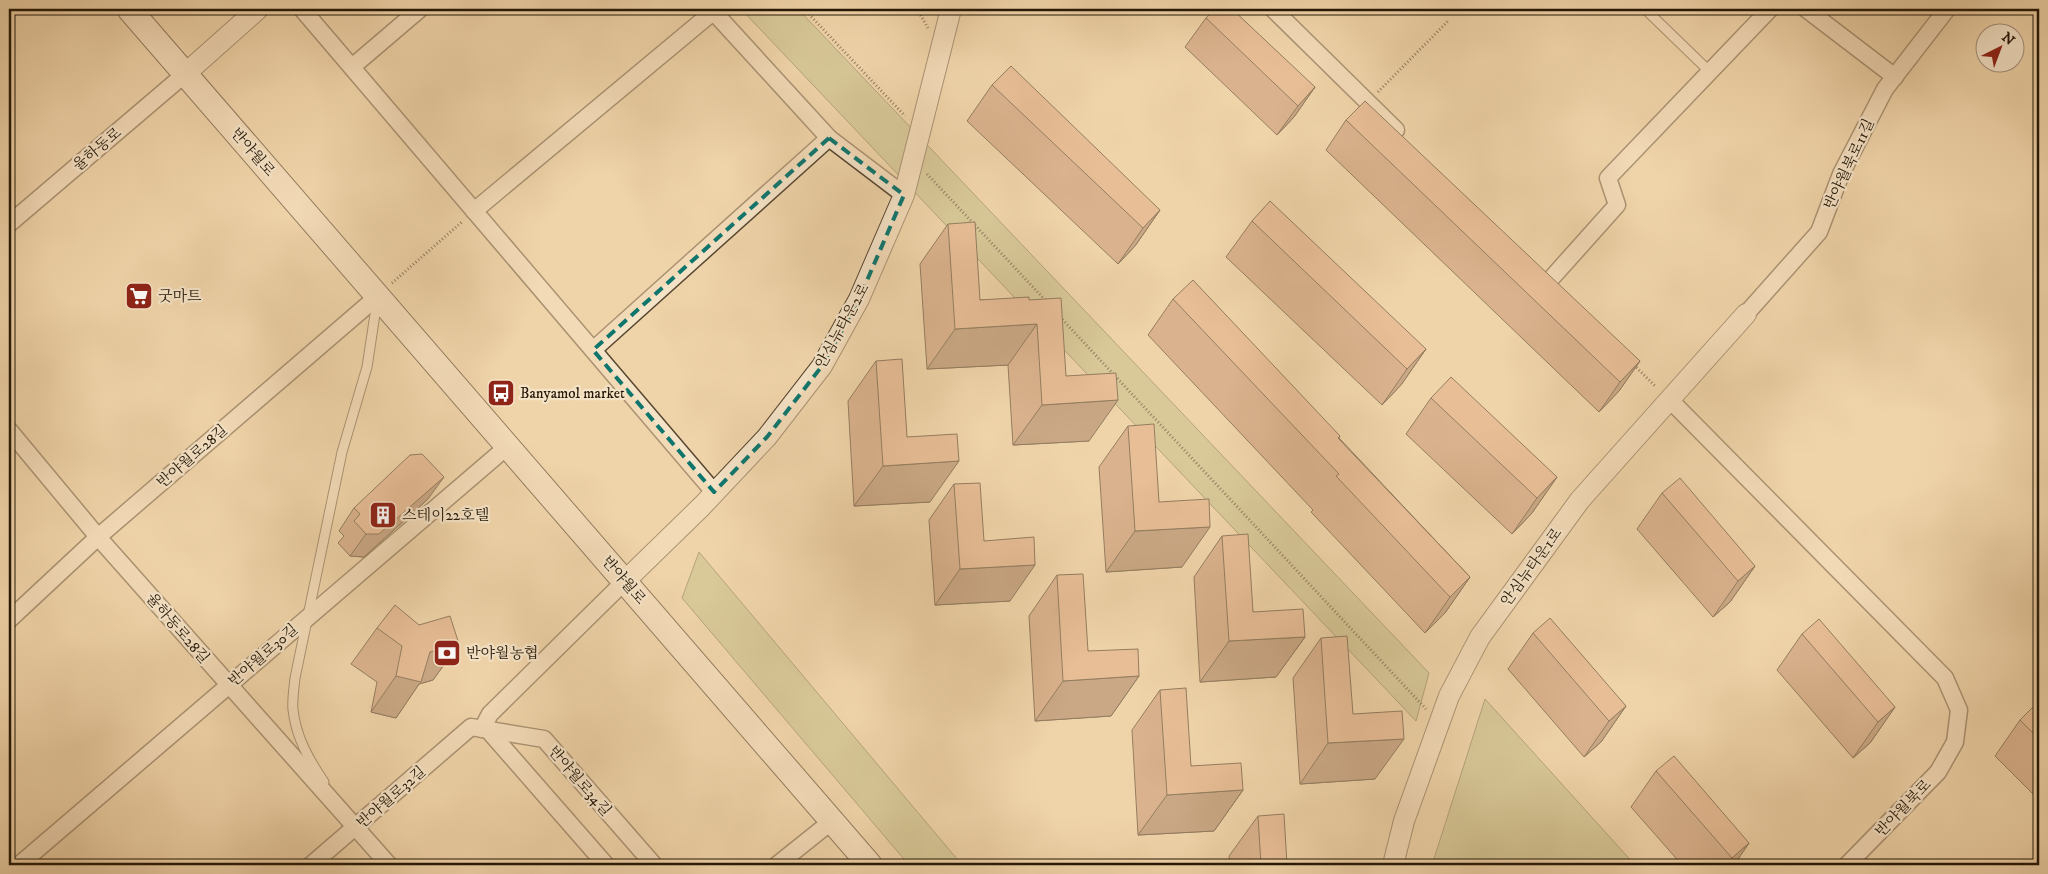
<svg xmlns="http://www.w3.org/2000/svg" width="2048" height="874" viewBox="0 0 2048 874" font-family="'IM FELL DW Pica','Noto Serif KR',serif">
<style>
.green{fill:#bcbc86;stroke:#706a46}
.lines{fill:none;stroke-linecap:round;stroke-linejoin:round}
.service-casing{stroke:#574630;stroke-width:11}
.minor-casing{stroke:#574630;stroke-width:19}
.tertiary-casing{stroke:#574630;stroke-width:22}
.secondary-casing{stroke:#241707;stroke-width:26}
.path{stroke:#241707;stroke-width:3;stroke-dasharray:1 2.5;stroke-linecap:butt}
.service{stroke:#f5e3c7;stroke-width:9}
.minor{stroke:#f5e3c7;stroke-width:16}
.tertiary{stroke:#f5e3c7;stroke-width:20}
.secondary{stroke:#f5e3c7;stroke-width:24}
.wall{fill:#bf8d6e;stroke:#241707}
.shaded-wall{fill:#9b735a;stroke:#241707}
.building{fill:#dea480;stroke:#241707}
.marked{fill:none;stroke:#0f766e;stroke-width:4;stroke-dasharray:10 6;stroke-linejoin:round}
.labels{text-anchor:middle;stroke-width:4.5;stroke-linejoin:round;paint-order:stroke}
.street-label{font-size:15px;fill:#241707;stroke:#f5e3c7}
.poi-label{font-size:15px;fill:#241707;stroke:#f5e3c7;text-anchor:start}
</style>
<rect width="100%" height="100%" fill="#f0d4a9"/>
<filter id="stains"><feTurbulence type="fractalNoise" baseFrequency=".004" numOctaves="4"/><feColorMatrix values="0 0 0 0 .2 0 0 0 0 .09 0 0 0 0 .02 0 0 0 .5 -.17"/></filter>
<radialGradient id="worn" r=".72"><stop offset=".6" stop-color="#630" stop-opacity="0"/><stop offset="1" stop-color="#630" stop-opacity=".3"/></radialGradient>
<g class="green">
<polygon points="741,9 798,9 1429,673 1416,721"/>
<polygon points="699,552 962,865 909,865 682,598"/>
<polygon points="1485,699 1635,865 1432,865"/>
</g>
<g class="lines">
<g class="service-casing">
<g id="service">
<polyline points="1645,9 1710,72"/>
<path d="M324 782C309 760 296 737 293 710 292 700 294 688 295 678L342 452 367 367 377 301"/>
</g>
</g>
<g class="minor-casing">
<g id="minor">
<polyline points="302,9 714,492"/>
<polyline points="711,9 829,138 904,195"/>
<polyline points="1273,9 1396,130"/>
<polyline points="1806,9 1895,77"/>
<polyline points="352,67 420,9"/>
<polyline points="474,211 714,11"/>
<polyline points="9,224 185,74"/>
<polyline points="1549,281 1617,205 1608,178 1770,9"/>
<polyline points="1746,314 1819,232 1841,174 1885,89 1947,9"/>
<polyline points="593,350 829,138"/>
<polyline points="1670,400 1945,678 1959,710 1955,742 1938,772 1847,865"/>
<polyline points="9,430 98,537 389,865"/>
<polyline points="9,620 98,537 378,296"/>
<polyline points="482,729 490,714 625,581"/>
<polyline points="488,730 606,865"/>
<polyline points="19,865 508,446"/>
<polyline points="311,865 471,727 544,739 654,865"/>
<polyline points="777,865 832,821"/>
</g>
</g>
<g class="tertiary-casing">
<g id="tertiary">
<polyline points="185,74 258,9"/>
<polyline points="625,581 702,506 767,437 822,366 859,299 904,195 951,9"/>
<polyline points="1393,865 1404,821 1449,696 1480,637 1580,500 1746,314"/>
</g>
</g>
<g class="secondary-casing">
<polyline id="secondary" points="129,9 870,865"/>
</g>
<g class="path">
<polyline points="804,9 905,116"/>
<polyline points="917,9 928,28"/>
<polyline points="1378,92 1448,21"/>
<polyline points="927,174 1046,301"/>
<polyline points="392,283 463,221"/>
<polyline points="1060,317 1426,709"/>
<polyline points="1634,365 1656,387"/>
</g>
<use href="#service" class="service"/>
<use href="#minor" class="minor"/>
<use href="#tertiary" class="tertiary"/>
<use href="#secondary" class="secondary"/>
</g>
<g class="wall">
<polygon points="1206,18 1315,87 1294,117 1277,135 1185,47"/>
<polygon points="992,85 1160,210 1135,246 1118,264 967,121"/>
<polygon points="1346,120 1640,361 1619,391 1599,412 1326,150"/>
<polygon points="1252,221 1426,349 1401,385 1382,405 1226,257"/>
<polygon points="948,224 980,300 1029,300 1066,376 1089,441 1013,445 1008,365 927,369 920,264"/>
<polygon points="1173,299 1340,436 1339,438 1470,577 1445,613 1425,633 1311,512 1313,510 1148,335"/>
<polygon points="876,361 907,437 930,502 854,506 848,401"/>
<polygon points="1431,398 1557,477 1532,513 1512,534 1406,434"/>
<polygon points="1128,426 1159,502 1182,567 1106,572 1099,467"/>
<polygon points="954,484 984,541 1010,601 935,605 929,520"/>
<polygon points="1662,493 1755,566 1730,602 1713,617 1637,529"/>
<polygon points="428,499 364,557 350,556 338,543 344,536 339,531 354,508"/>
<polygon points="1222,536 1253,612 1305,637 1276,677 1200,682 1194,577"/>
<polygon points="1057,575 1088,651 1139,676 1111,716 1035,721 1029,616"/>
<polygon points="419,625 459,644 433,680 419,684 396,718 371,712 377,682 351,664 377,628"/>
<polygon points="1533,633 1626,706 1601,742 1584,757 1508,669"/>
<polygon points="1802,634 1895,707 1870,743 1853,758 1777,670"/>
<polygon points="1321,638 1353,714 1375,779 1300,784 1293,678"/>
<polygon points="1160,690 1191,766 1243,790 1214,831 1138,835 1132,730"/>
<polygon points="2039,701 2039,800 1995,756 2020,720"/>
<polygon points="1656,771 1749,843 1734,865 1682,865 1631,807"/>
<polygon points="1258,816 1287,865 1230,865 1229,856"/>
</g>
<g class="shaded-wall">
<polygon points="1315,87 1294,117 1277,135 1298,106"/>
<polygon points="1160,210 1135,246 1118,264 1143,228"/>
<polygon points="1037,324 1008,365 927,369 955,329"/>
<polygon points="1426,349 1401,385 1382,405 1407,369"/>
<polygon points="1640,361 1619,391 1599,412 1620,382"/>
<polygon points="1118,400 1089,441 1013,445 1042,405"/>
<polygon points="959,461 930,502 854,506 883,466"/>
<polygon points="444,477 428,499 364,557 350,556 366,534"/>
<polygon points="1557,477 1532,513 1512,534 1537,498"/>
<polygon points="1210,527 1182,567 1106,572 1135,531"/>
<polygon points="1035,565 1010,601 935,605 960,569"/>
<polygon points="1755,566 1730,602 1713,617 1738,581"/>
<polygon points="1470,577 1445,613 1425,633 1450,597"/>
<polygon points="1305,637 1276,677 1200,682 1229,641"/>
<polygon points="459,644 433,680 419,684 396,718 371,712 396,676 430,652"/>
<polygon points="1139,676 1111,716 1035,721 1063,681"/>
<polygon points="1626,706 1601,742 1584,757 1609,721"/>
<polygon points="1895,707 1870,743 1853,758 1878,722"/>
<polygon points="1404,739 1375,779 1300,784 1328,743"/>
<polygon points="1243,790 1214,831 1138,835 1167,795"/>
<polygon points="1749,843 1734,865 1727,865 1732,858"/>
</g>
<g class="building">
<polygon points="1214,9 1232,9 1315,87 1298,106 1206,18"/>
<polygon points="1011,66 1160,210 1143,228 992,85"/>
<polygon points="1365,101 1640,361 1620,382 1346,120"/>
<polygon points="1270,201 1426,349 1407,369 1252,221"/>
<polygon points="975,222 980,300 1029,297 1029,300 1061,298 1066,376 1116,373 1118,400 1042,405 1037,324 955,329 948,224"/>
<polygon points="1193,280 1340,436 1338,438 1470,577 1450,597 1336,476 1339,474 1173,299"/>
<polygon points="902,359 907,437 957,434 959,461 883,466 876,361"/>
<polygon points="1451,377 1557,477 1537,498 1431,398"/>
<polygon points="1154,424 1159,502 1209,499 1210,527 1135,531 1128,426"/>
<polygon points="422,454 444,477 379,534 366,534 354,521 360,514 354,508 410,455"/>
<polygon points="1680,478 1755,566 1738,581 1662,493"/>
<polygon points="980,483 984,541 1034,537 1035,565 960,569 954,484"/>
<polygon points="1248,534 1253,612 1303,609 1305,637 1229,641 1222,536"/>
<polygon points="1083,574 1088,651 1138,649 1139,676 1063,681 1057,575"/>
<polygon points="395,605 419,625 450,616 459,644 430,652 421,682 396,676 402,646 377,628"/>
<polygon points="1550,618 1626,706 1609,721 1533,633"/>
<polygon points="1819,619 1895,707 1878,722 1802,634"/>
<polygon points="1347,636 1353,714 1402,711 1404,739 1328,743 1321,638"/>
<polygon points="1186,688 1191,766 1241,763 1243,790 1167,795 1160,690"/>
<polygon points="2039,701 2039,739 2020,720"/>
<polygon points="1674,756 1749,843 1732,858 1656,771"/>
<polygon points="1284,814 1287,865 1261,865 1258,816"/>
</g>
<path d="M0 0H2048V874H0ZM829 138 904 195 859 299 822 366 767 437 714 492 593 350Z" fill="#f0d4a9" fill-opacity=".55" fill-rule="evenodd"/>
<path class="marked" d="M829 138 904 195 859 299 822 366 767 437 714 492 593 350Z"/>
<defs>
<g id="supermarket-square" transform="scale(1.4375)"><rect x="-9" y="-9" width="18" height="18" rx="4" fill="#8f2418" stroke="#f5e3c7"/><path d="M-6-5.5h2.5l.6 2H6L4.5 2H-2.5L-4.4-4H-6ZM-1.5 3.2a1.3 1.3 0 1 0 .1 0ZM3 3.2a1.3 1.3 0 1 0 .1 0Z" fill="#fff"/></g>
<g id="bus-square" transform="scale(1.4375)"><rect x="-9" y="-9" width="18" height="18" rx="4" fill="#8f2418" stroke="#f5e3c7"/><path d="M-5-6H5V4H4V6H2V4H-2V6H-4V4H-5ZM-3.5-4V0h7V-4ZM-3.5 1.2v1.5H-2V1.2ZM2 1.2v1.5H3.5V1.2Z" fill="#fff"/></g>
<g id="building-square" transform="scale(1.4375)"><rect x="-9" y="-9" width="18" height="18" rx="4" fill="#8f2418" stroke="#f5e3c7"/><path d="M-4-6H4V6H1V3H-1V6H-4ZM-2.5-4.3h1.7v1.8h-1.7ZM.8-4.3h1.7v1.8H.8ZM-2.5-1h1.7V.8h-1.7ZM.8-1h1.7V.8H.8Z" fill="#fff"/></g>
<g id="bank-square" transform="scale(1.4375)"><rect x="-9" y="-9" width="18" height="18" rx="4" fill="#8f2418" stroke="#f5e3c7"/><path d="M-6-4H6V4H-6ZM0-2.3a2.3 2.3 0 1 0 0 4.6a2.3 2.3 0 1 0 0-4.6Z" fill="#fff"/></g>
</defs>
<g fill-rule="evenodd">
<use href="#supermarket-square" x="139" y="296"/>
<use href="#bus-square" x="501" y="393"/>
<use href="#building-square" x="383" y="515"/>
<use href="#bank-square" x="447" y="653"/>
</g>
<g class="labels">
<g class="street-label">
<text transform="translate(97 149) rotate(-40)" y="5">율하동로</text>
<text transform="translate(253 152) rotate(49)" y="5">반야월로</text>
<text transform="translate(1849 164) rotate(-65)" y="5">반야월북로11길</text>
<text transform="translate(842 326) rotate(-61)" y="5">안심뉴타운2로</text>
<text transform="translate(192 456) rotate(-41)" y="5">반야월로28길</text>
<text transform="translate(1531 567) rotate(-54)" y="5">안심뉴타운1로</text>
<text transform="translate(624 580) rotate(49)" y="5">반야월로</text>
<text transform="translate(178 628) rotate(49)" y="5">율하동로28길</text>
<text transform="translate(263 655) rotate(-41)" y="5">반야월로30길</text>
<text transform="translate(580 781) rotate(49)" y="5">반야월로34길</text>
<text transform="translate(391 797) rotate(-41)" y="5">반야월로32길</text>
<text transform="translate(1903 808) rotate(-46)" y="5">반야월북로</text>
</g>
<g class="poi-label">
<text x="158" y="301">굿마트</text>
<text x="520" y="398">Banyamol market</text>
<text x="402" y="520">스테이22호텔</text>
<text x="466" y="658">반야월농협</text>
</g>
</g>
<rect width="2048" height="874" fill="none" stroke="#f0d4a9" stroke-width="30"/>
<rect x="10" y="10" width="2028" height="854" fill="none" stroke="#241707" stroke-width="2.5"/>
<rect x="15" y="15" width="2018" height="844" fill="none" stroke="#241707"/>
<g transform="translate(2000 48) rotate(42)"><circle r="24" fill="#f5e3c7" stroke="#a1917a"/>
<path d="M0-4L9 19L0 12L-9 19Z" fill="#8f2418"/>
<text y="-8" font-size="14" font-weight="bold" text-anchor="middle" fill="#241707">N</text>
</g>
<rect width="100%" height="100%" filter="url(#stains)"/>
<rect width="100%" height="100%" fill="url(#worn)"/>
</svg>
